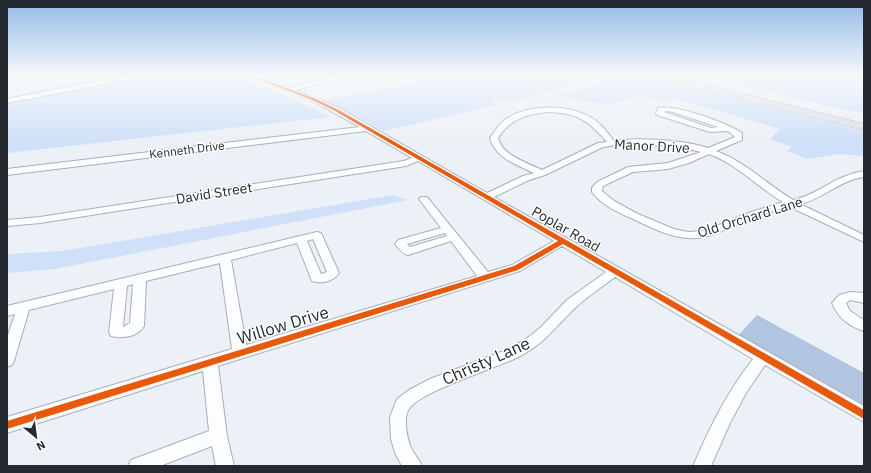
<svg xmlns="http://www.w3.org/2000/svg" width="871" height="473" viewBox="0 0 871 473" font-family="'IBM Plex Sans',sans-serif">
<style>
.green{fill:#d0e0f8}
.water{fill:#b2c5e0}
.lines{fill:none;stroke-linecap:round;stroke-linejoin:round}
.minor-casing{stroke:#aaaeb4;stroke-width:2}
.highway-casing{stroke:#c8cbcf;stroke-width:2}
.minor{fill:#fcfdfe;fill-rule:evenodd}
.highway{fill:#dae1eb;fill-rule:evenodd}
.cycleway-casing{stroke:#fff;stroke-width:2}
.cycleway{fill:#e8590c;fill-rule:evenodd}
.labels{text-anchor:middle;stroke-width:3;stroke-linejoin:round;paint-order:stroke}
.far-street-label{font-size:12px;fill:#252a31;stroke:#fff}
.street-label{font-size:14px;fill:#252a31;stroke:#fff}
.near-street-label{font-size:17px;fill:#252a31;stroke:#fff}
</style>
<rect width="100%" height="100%" fill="#ecf1f7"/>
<g class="green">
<polygon points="169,76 233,76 275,90 331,117 7,153 7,105 111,83"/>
<polygon points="422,76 500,76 510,81 534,76 613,76 512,101 491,99 496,105 384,131 324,100 416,83 412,79"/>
<polygon points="622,76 646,76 864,132 864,156 840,154 808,159 787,151 792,147 770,139 780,129 673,98 663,102 641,95 607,105 559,96"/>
<polygon points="703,76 864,76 864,114"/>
<polygon points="393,195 408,200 55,269 7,273 7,254 62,251"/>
</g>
<polygon class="water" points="757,315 864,373 864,417 735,339"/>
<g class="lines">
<g class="minor-casing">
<g id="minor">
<polygon points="131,76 148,76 7,103 7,99 97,81"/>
<path d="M248 76H257L290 88 321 79 341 76H356L313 85 296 90 339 108 487 193 523 176 534 173C517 165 495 158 490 138 495 131 499 124 506 119 528 104 567 104 590 117 600 122 607 132 614 141 638 137 685 140 708 148L735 137 728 131 710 132 657 115 656 113 658 108C676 104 727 123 742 133V140L716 151C744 161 767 184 793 200 820 194 835 175 864 171V177C840 180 823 199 800 204L864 235V242L790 207C773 210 756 216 740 223 723 230 707 240 688 238 670 237 652 228 635 220 620 213 602 206 592 192V188L597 182 628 167 668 163 701 152 675 146 622 144 603 147 545 175 529 180 494 197 864 406V422L765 365 746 393 730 423 711 466H693C710 427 727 392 753 359L615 277C602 287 588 296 576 307 555 327 544 345 516 358 494 369 421 391 409 409 403 418 407 438 411 448 414 454 419 459 422 466H402L395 453 391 439 390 417 397 399 409 390 430 379 506 350 525 340 541 327 567 300 606 272 562 246 520 271 218 366 227 436 234 466H216L212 446 160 466H128L131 460 209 431 203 371 7 433V417L232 349 220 263 146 281 144 326C138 337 122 339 111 336L109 332 114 289 29 310 14 361 12 365 7 367V338L15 314 7 316V306L317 232 321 233 339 273C333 282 321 284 312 281L297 243 231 260 246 345 477 276 451 241 408 255C402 253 399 249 395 244L398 240 441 228 419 199 421 197H427L488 272 512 265 554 241 418 161 406 166 40 223 7 226V220L40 217 404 161 412 158 366 131 7 175V169L360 127 311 100ZM666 111 673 112 718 127 711 128 664 112ZM548 112C577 113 588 120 607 142L598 143 542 170C526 162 503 156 498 138 510 119 527 114 548 112ZM709 154C737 164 757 187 783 202L751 212 704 231 688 232 674 229 638 214 614 201 602 191 603 186 633 172 668 169 689 163ZM445 233 447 236 410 247 407 244ZM313 239 327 272 321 274 307 241ZM133 284 130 323 123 327 127 286Z"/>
<path d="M850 292 864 293V303L850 300 846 303 850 311 864 320V331C850 327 838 318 832 303L839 295Z"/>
</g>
</g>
<g class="highway-casing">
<polygon id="highway" points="656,76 671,76 864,124 864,130 657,78"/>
</g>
<use href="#minor" class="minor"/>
<use href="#highway" class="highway"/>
<g class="cycleway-casing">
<polygon id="cycleway" points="249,76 255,76 314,98 337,109 864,410 864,419 563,244 518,270 7,429 7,421 514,266 558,241 335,111 312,100"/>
</g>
<use href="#cycleway" class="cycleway"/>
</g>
<linearGradient id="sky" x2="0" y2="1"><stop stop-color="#92bbe5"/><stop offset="0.54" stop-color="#f6f9fb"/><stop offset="1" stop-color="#f6f9fb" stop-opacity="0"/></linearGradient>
<rect width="871" height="142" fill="url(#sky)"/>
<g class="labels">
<g class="far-street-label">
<text transform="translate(187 150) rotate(-7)" y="4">Kenneth Drive</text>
</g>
<g class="street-label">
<text transform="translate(652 146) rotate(3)" y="5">Manor Drive</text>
<text transform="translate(214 193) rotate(-9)" y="5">David Street</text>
<text transform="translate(750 217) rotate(-17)" y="5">Old Orchard Lane</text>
<text transform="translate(566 229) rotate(30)" y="5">Poplar Road</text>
</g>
<g class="near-street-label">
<text transform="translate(283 325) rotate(-17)" y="6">Willow Drive</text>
<text transform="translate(486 361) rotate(-24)" y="6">Christy Lane</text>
</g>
</g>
<rect width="871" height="473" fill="none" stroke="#252a31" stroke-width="16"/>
<g transform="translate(36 437) rotate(151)" stroke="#ffffff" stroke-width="3" paint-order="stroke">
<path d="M0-3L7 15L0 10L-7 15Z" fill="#252a31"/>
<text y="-6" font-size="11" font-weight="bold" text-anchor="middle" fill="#252a31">N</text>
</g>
</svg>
